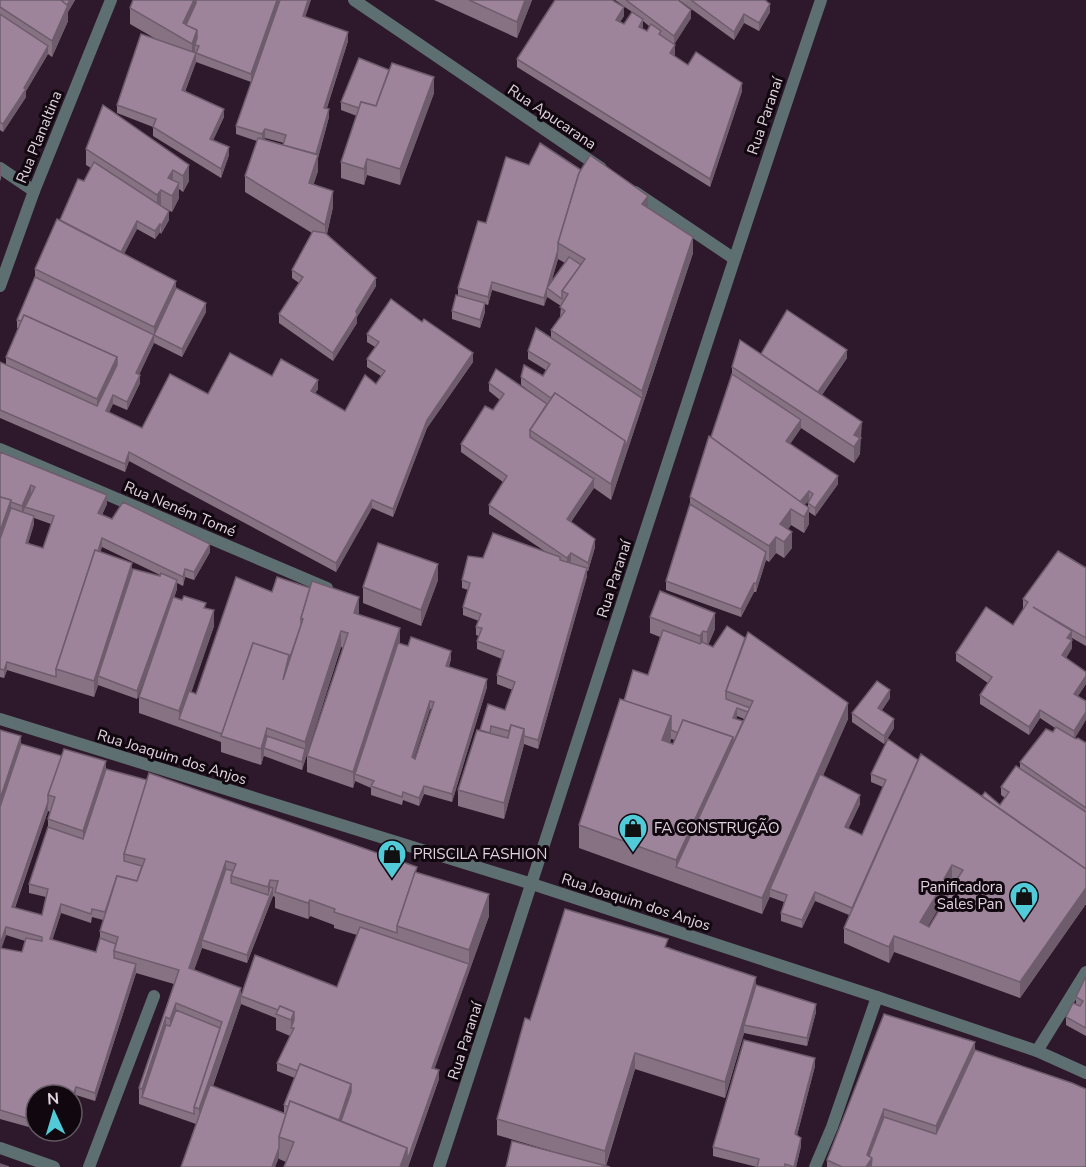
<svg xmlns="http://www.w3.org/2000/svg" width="1086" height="1167" viewBox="0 0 1086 1167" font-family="'Nunito Sans',sans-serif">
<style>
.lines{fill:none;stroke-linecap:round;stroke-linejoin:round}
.service{stroke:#5e6f71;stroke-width:12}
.minor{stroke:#5e6f71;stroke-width:12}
.wall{fill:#877284;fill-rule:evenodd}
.shaded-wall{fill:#6e5c6c}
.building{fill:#9d849a;stroke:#6e5c6c;stroke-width:1.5;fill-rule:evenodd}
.labels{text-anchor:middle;stroke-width:6;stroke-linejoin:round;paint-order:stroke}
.street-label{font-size:15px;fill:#e1d3df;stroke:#10070f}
.poi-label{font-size:15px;fill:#e1d3df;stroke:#10070f;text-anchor:start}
</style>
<rect width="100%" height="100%" fill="#2d192b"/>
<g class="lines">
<polyline class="service" points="815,1167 832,1127 877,997"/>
<g class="minor">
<polyline points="354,0 601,168"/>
<polyline points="0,168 34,191"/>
<polyline points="635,192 733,258"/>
<polyline points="0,286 34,191 111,0"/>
<polyline points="0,449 327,588"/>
<polyline points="0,719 532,884 877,997 1037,1051 1086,1073"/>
<polyline points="1037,1051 1086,972"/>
<polyline points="0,1148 54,1167"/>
<polyline points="89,1167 154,996"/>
<path d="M439 1167C567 778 689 388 821 0"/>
</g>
</g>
<g class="wall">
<polygon points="0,0 75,0 68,12 68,21 52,57 48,54 26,91 26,97 3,132 0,130"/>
<polygon points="280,0 251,82 196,62 196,53 195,53 196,62 185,92 224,117 213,140 229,155 221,178 153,136 153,127 117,113 117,105 156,39 130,24 130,8"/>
<polygon points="434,0 532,0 517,38"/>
<path d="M615 0H678L691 18 674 44 675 54 674 56 688 65 742 91 710 187 517 67V59L624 16 620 22 624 24 632 12ZM643 21 649 26 647 31 642 28Z"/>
<polygon points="679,0 765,0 770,12 759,31 744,23 734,40"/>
<path d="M306 17 348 41 327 108 329 117 318 158V171L313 185 333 207 327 234 376 286 357 317V323L333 361 279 323V314L299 283 292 278V270L312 233 245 192V176L257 141 236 134V126ZM265 138 284 143 283 145 264 139Z"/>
<polygon points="434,93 400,185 367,175 364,185 341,178 341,162 357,116 341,110 341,102"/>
<polygon points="103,105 189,181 183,192 179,189 179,198 172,212 165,208 169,220 161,234 160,232 155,239 137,229 124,253 176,288 206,312 182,357 154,343 139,375 140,383 127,410 113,404 109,412 142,428 208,394 272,376 318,389 315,393 345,411 376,384 381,376 367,367 367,359 375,347 367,342 367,334 473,362 427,428 393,517 372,508 336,572 129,461 125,472 0,418 0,362 6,365 6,357 18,328 17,328 17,320 35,277 35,269 60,220 84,181 91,168 86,165 86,149"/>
<path d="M529 165 581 170 648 208 693 253 611 500 594 488 571 522 595 547 588 571H587V576L538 749 524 744 504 819 458 806V790L480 730 505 710 513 690 497 684V675L502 659 477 649V641L479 636 476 635V627L479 621 463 615V607L468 590 462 588V580L483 558 546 552 489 514V505L503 482 461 452V444L493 410 500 400 489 391V383L547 404 521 385V377L543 376 546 370 528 359V351L551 338V330L560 317 561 306 547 297 544 306 492 290 488 305 485 304V312L480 328 452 319V311L458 295V288L486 223ZM558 259 565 263 551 283Z"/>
<path d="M761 354 847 358 822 395 862 438 860 440V454L854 463 801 428 790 444 838 484 815 516 809 512V524L804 533 791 525 788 529 792 548 784 558 776 553 769 562 766 560 756 592H754L741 617 666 590V581L690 504V497L711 437 732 374V367ZM809 500 808 503V507L804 505Z"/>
<path d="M0 452 107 504 102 515 210 552 194 580 185 577 183 586 177 583V589L174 598 206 608 214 626 191 692 196 694 272 592 359 613 358 615 400 644 451 659 449 667 487 687 452 802 424 794 419 806 403 800 402 805 371 795V788L355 781 353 788 307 772V756L343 648 341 647 302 770 264 756V755L261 765 221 752V742L139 713V697L158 643 137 699 98 685 94 697 7 670 4 678 0 677ZM34 518 51 524 43 548 28 543 34 524ZM102 547 160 575V576L132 571 100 552ZM430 709H432L415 759 414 758Z"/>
<path d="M1086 568V646L1072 638V648L1066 658 1086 684 1078 696 1075 738 1086 743V904L1020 998 894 952 889 963 844 943V928L849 915 815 901 802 928 781 921V913L784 902 770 897V896L762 914 579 848V825L624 701 648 675 660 637 650 633V617L715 629 708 645 848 719 823 775 860 804 848 829 862 835 883 787 871 782V774L918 760 982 796 1000 805 1005 798 1001 795V787L1020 769V762L1053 732 1055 728 1040 718 1029 735 980 704V695L988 683 956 661V653L1013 625 1024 608H1023V599ZM737 716 744 719 743 721 736 719ZM671 739 675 740 673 744 670 743ZM942 902H944L929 927 928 926Z"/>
<polygon points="438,580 421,626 363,603 363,587"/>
<polygon points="890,698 882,710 894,728 884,744 852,722 852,713"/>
<path d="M0 730 21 744 106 769 417 873 489 916 434 1069 439 1079 408 1167H284L286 1162 279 1159V1157L275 1167H181L196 1124 139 1104V1088L174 984 136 973 95 1101 76 1095 72 1107V1095H36V1129L0 1119ZM48 811 50 812 48 819V827L29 884V893L46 897 42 915 15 908ZM273 896 275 897V908L308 919 310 916 334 925V928L357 935 337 987 241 996 194 970 202 948 247 963ZM61 913 91 923 92 917 103 920 100 931V938L96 952 52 940ZM6 935 25 941 22 952 1 948ZM241 1004 276 1018V1030L290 1036 277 1063V1071L295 1078 284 1105V1113L213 1086Z"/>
<polygon points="668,947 756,985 816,1012 807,1046 744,1033 725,1098 635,1069 606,1166 558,1153 497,1135 497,1119 530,1020"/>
<polygon points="1086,976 1086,1036 1066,1025 1066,1017 1076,1004 1076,997"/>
<polygon points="884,1014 975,1050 1086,1167 827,1167 827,1160"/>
<polygon points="815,1066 797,1135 801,1146 796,1167 757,1167 713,1156 713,1147"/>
<polygon points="43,1131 65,1131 63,1137"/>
</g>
<g class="shaded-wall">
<polygon points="70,0 75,0 68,12 68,21 52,57 52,41 64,10"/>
<polygon points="194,0 196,0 196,11 186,32 183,23"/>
<polygon points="277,0 280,0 251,82 251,74"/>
<polygon points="308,0 311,0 303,24 303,16"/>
<polygon points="525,0 532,0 517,38 517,22"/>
<polygon points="770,4 770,12 759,31 759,23"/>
<polygon points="624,7 624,16 616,28 616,20"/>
<polygon points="691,10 691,18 674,45 674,36"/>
<polygon points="744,14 744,23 734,40 734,32"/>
<polygon points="643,19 643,27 639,35 639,27"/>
<polygon points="197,30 197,45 195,45 195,53 192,60 192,44"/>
<polygon points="348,32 348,41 324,116 324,108"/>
<polygon points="675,45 675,54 670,61 670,53"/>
<polygon points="48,46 48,54 26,91 26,97 3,132 3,124"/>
<polygon points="196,53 196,62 182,99 182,90"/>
<polygon points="434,77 434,93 400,185 400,169"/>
<polygon points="742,83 742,91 710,187 710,179"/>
<polygon points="224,109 224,117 210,147 210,139"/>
<polygon points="329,109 329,117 318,158 318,171 309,199 309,183"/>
<polygon points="265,129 265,138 262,143 262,134"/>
<polygon points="229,147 229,155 221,178 221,169"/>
<polygon points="367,159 367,175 364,185 364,169"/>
<polygon points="1,163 1,179 0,181 0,165"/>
<polygon points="189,165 189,181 183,192 183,176"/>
<polygon points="173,170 173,186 168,178"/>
<polygon points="179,183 179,198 172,212 172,196"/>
<polygon points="161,190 161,206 157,211 157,195"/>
<polygon points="333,191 333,207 325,241 325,225"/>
<polygon points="648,196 648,212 642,204"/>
<polygon points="169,211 169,220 161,234 161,226"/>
<polygon points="137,221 137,229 118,266 118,257"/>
<polygon points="160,224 160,232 155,239 155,231"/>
<polygon points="693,237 693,253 611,500 611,484 625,441 642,398 642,391"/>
<polygon points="558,250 558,259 549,290 547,288"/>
<polygon points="376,278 376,286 357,317 357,323 333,361 333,353 356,311"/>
<polygon points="176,281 176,297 154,335 154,343 136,381 136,373 154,335 154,327"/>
<polygon points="492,282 492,290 488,305 488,297"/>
<polygon points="547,288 547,297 544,306 544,298"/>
<polygon points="206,303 206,312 182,357 182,349"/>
<polygon points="485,303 485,312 480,328 480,320"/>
<polygon points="847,350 847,358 814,406 814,398"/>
<polygon points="473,353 473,362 427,428 393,517 393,509 427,420"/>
<polygon points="117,357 117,373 97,415 97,399"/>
<polygon points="140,375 140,383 127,410 127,402"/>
<polygon points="318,380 318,389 311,399 311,391"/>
<polygon points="113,395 113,404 106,419 106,411"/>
<polygon points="801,420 801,428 786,450 786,441"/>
<polygon points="862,422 860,454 854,463 854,435"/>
<polygon points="129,452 129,461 125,472 125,464"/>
<polygon points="838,476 838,484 815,516 815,508"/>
<polygon points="594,479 594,488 567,527 567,519"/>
<polygon points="31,485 31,494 22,515 22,506"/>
<polygon points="809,491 809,500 798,513 797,507"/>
<polygon points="107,495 107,504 98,522 98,513"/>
<polygon points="11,500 11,516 0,547 0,531"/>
<polygon points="372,500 372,508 336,572 336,563"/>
<polygon points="809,508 809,524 804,533 804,517"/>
<polygon points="791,509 791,525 780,540 780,524"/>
<polygon points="34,516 34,524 26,551 26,543"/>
<polygon points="792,532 792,548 784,558 784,542"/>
<polygon points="776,537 776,553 769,562 769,546"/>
<polygon points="102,538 102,547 61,671"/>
<polygon points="595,539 595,547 588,571 588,563"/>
<polygon points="210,544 210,552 194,580 194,572"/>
<polygon points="766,552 766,560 756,592 756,584"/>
<polygon points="571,553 571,561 567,566 567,558"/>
<polygon points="132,563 132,579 98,676 98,685 94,697 94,681"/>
<polygon points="438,564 438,580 421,626 421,610"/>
<polygon points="587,568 587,576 538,749 538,740"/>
<polygon points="185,569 185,577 183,586 183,577"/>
<polygon points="177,580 177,589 137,699 137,691"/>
<polygon points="754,583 754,592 741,617 741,609"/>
<polygon points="359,597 359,613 354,629 354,613"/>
<polygon points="214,610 214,626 182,720 179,719 179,711"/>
<polygon points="715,613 715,629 707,648 707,632"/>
<polygon points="400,628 400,644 355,774 355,781 353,788 353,772"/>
<polygon points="341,631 341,647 302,770 302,762 305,749 305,742"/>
<polygon points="703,631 703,646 700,652 700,636"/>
<polygon points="1072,631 1072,639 1067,638"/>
<polygon points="1072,640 1072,648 1062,664 1062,655"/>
<polygon points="451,651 451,659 446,674 446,666"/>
<polygon points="7,662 7,670 4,678 4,670"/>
<polygon points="1086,676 1086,684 1074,702 1074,694"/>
<polygon points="487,679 487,687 452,802 452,794"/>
<polygon points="890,690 890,698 878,716 878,708"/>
<polygon points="430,701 430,709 412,766 412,757"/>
<polygon points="848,703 848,719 773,890 770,889 770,896 762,914 762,898"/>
<polygon points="737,708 737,716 733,726 733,718"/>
<polygon points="1040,710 1040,718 1029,735 1029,727"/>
<polygon points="1086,712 1086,720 1074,740 1074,731"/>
<polygon points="671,716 671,738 662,763 662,740"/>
<polygon points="894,719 894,728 884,744 884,736"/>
<polygon points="267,728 267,744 264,748 264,755 261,765 261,749"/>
<polygon points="524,729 524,745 504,819 504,803"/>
<polygon points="21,736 21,752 0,815 0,799"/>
<polygon points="733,737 733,751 676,867 676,883 676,860"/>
<polygon points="106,761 106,777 83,847 83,831"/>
<polygon points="424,786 424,794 419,806 419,798"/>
<polygon points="860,795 860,804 845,836 845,827"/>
<polygon points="48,802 48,811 12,915 12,907"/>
<polygon points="226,861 226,877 202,940 202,948 189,984 189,968"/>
<polygon points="952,865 952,880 948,888 944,879"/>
<polygon points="270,880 270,895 273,888 273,896 247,963 247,955 268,901 268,887"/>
<polygon points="942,886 942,902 920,938 920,922"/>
<polygon points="1086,888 1086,904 1020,998 1020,982"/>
<polygon points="815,892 815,901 802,928 802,920"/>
<polygon points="489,894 489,916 432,1076 432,1068 469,964 469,950"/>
<polygon points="310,900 310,916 308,919 308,903"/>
<polygon points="61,904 61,913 50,948 50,939"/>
<polygon points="6,927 6,935 0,953 0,944"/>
<polygon points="894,936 894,952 889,963 889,947"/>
<polygon points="136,964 136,973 95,1101 95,1093"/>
<polygon points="756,977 756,993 744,1025 744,1033 725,1098 725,1082"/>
<polygon points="241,988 241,1004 199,1125 199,1109"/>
<polygon points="176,1003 176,1019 170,1035 170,1019"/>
<polygon points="816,1004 816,1012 807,1046 807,1038"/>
<polygon points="294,1012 294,1028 291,1028 291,1020"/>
<polygon points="166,1017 166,1033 142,1097 142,1105 142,1089"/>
<polygon points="975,1042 975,1058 936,1142 936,1126"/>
<polygon points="635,1053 635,1069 605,1167 605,1151"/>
<polygon points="815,1058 815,1066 795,1143 795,1134"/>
<polygon points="439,1070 439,1079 408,1167 400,1167"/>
<polygon points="351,1084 351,1100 336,1134 336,1126"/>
<polygon points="76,1087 76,1095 72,1107 72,1099"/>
<polygon points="884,1109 884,1125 872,1167 866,1167 867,1155"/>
<polygon points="801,1138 801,1146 796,1167 794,1167"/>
<polygon points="279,1148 279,1157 275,1167 272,1167"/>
</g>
<g class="building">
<polygon points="0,0 61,0 68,5 52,41 0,7"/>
<polygon points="61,0 70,0 67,5"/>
<polygon points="133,0 194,0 183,23 197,30 192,44 130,8"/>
<polygon points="196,0 277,0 251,74 196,53 199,46 195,45 197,38 197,30 186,25 196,3"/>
<polygon points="280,0 308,0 303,16 348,32 324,108 329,109 316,154 283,145 286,135 265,129 262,134 236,126"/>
<polygon points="469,0 525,0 517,22"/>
<polygon points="555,0 612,0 624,7 616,20 624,24 632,12 643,19 639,27 647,31 651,24 661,31 659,34 675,45 670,53 688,65 696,52 742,83 710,179 517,59"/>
<polygon points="626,0 678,0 691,10 674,36"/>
<polygon points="691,0 765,0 770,4 759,23 744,14 734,32"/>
<polygon points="0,14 48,46 24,88 26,89 3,124 0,122"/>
<polygon points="141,34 196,53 182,90 224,109 210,139 229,147 221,169 153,127 156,119 117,105"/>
<polygon points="359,58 389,70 376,106 361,102 359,108 341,102"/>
<polygon points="392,63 434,77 400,169 367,159 364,169 341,162 361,102 376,106"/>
<polygon points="103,105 189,165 183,176 173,170 168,178 179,183 172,196 161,190 157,195 86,149"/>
<polygon points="258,138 318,155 309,183 333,191 325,225 245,176"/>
<polygon points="540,143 581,170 579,173 558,243 558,250 547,288 569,257 581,265 562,291 562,299 547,288 544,298 492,282 488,297 458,288 478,221 486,223 506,157 529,165"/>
<polygon points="590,155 648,196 642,204 693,237 642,391 551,330 565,311 560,307 568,294 562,291 585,259 558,243 579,173"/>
<polygon points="94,162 169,211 161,226 160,224 155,231 137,221 121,252 60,220 78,179 84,181"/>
<polygon points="57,219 176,281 154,327 35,269"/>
<polygon points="313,231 325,233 376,278 356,311 357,315 333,353 279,314 303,277 292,270"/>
<polygon points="35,277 154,335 176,288 206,303 182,349 154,335 136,373 140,375 127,402 113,395 106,411 142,428 170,374 208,394 230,353 272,376 281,359 318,380 311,391 345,411 365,375 376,384 385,371 367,359 379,342 367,334 391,299 422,322 424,319 473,353 427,420 393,509 372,500 336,563 129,452 125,464 0,410 0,362 97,406 117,365 117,357 24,315 21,321 17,320"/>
<polygon points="456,295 485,303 480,320 452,311"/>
<polygon points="787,310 847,350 818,392 761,354"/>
<polygon points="24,315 117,357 97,399 6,357"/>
<polygon points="536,328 642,398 625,449 625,441 555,393 551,398 521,377 524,365 543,376 550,364 528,351"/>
<polygon points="740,340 862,422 854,435 860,438 854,447 732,367"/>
<polygon points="496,369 547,404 530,430 530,437 594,479 567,519 595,539 588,563 571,553 567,558 489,505 507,476 461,444 485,406 493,410 504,394 489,383"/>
<polygon points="732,374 801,420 786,441 838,476 815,508 808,503 813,494 809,491 800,502 711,437"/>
<polygon points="555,393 625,441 611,484 530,430"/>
<polygon points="709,436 809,508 804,517 791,509 780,524 792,532 784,542 776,537 769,546 690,497"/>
<polygon points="0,452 107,495 98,513 112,519 123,502 210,544 194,572 185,569 183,577 102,538 98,551 95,550 56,669 56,677 7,662 4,670 0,669 0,539 11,508 34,516 26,543 43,548 54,516 25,507 35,487 31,485 22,506 11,502 11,500 0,497"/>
<polygon points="0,497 11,500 0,531"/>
<polygon points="690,504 766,552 756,584 754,583 741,609 666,581"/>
<polygon points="493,533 560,557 560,560 587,568 538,740 524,736 524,729 511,725 509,731 491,726 490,733 480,730 488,704 505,710 515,682 497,675 504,651 477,641 482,628 476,627 481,614 463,607 470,583 462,580 468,556 483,558"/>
<polygon points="378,543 438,564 421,610 363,587"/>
<polygon points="95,550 132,563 94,681 56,669"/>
<polygon points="1058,551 1086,568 1086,638 1033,607 1072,631 1067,638 1072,640 1062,655 1086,672 1086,676 1074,694 1086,701 1086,712 1074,731 1040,710 1029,727 980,695 992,677 956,653 986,607 1013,625 1028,602 1023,599"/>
<polygon points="133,569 160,576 161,573 177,580 137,691 98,676"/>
<polygon points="236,577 272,592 277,577 310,588 301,618 301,625 289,660 289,655 253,643 222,734 179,719 189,691 196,694"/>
<polygon points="312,581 359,597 354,613 400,628 353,772 307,756 348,633 341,631 305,742 267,728 261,749 221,736 253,643 289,655 283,680 303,619 301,618"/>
<polygon points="660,591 715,613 707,632 703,631 700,636 650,617"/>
<polygon points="184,596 206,603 204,608 214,610 179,711 139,697 173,597 182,600"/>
<polygon points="727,626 745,638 726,691 726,699 750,708 748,712 737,708 733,718 743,721 733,743 733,737 683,720 678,733 671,730 671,716 624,701 633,670 648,675 663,630 700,644 702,642 713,647"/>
<polygon points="748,632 848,703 762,898 676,867 753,701 726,691"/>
<path d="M411 637 451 651 446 666 487 679 452 794 424 786 419 798 403 792 402 797 371 786 374 781 355 774 398 643 408 646ZM430 701 434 702 415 759 412 757Z"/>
<polygon points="877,681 890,690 878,708 894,719 884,736 852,713"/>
<polygon points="620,699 671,716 662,740 673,744 683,720 733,737 676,860 579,825"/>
<polygon points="511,725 524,729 504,803 458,790 477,730 508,738"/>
<polygon points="1056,727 1076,739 1078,738 1086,743 1086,808 1020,762 1046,729 1053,732"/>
<polygon points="0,730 21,736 0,799"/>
<polygon points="267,736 305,749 302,762 264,748"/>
<polygon points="888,739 918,760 852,908 815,892 802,920 781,913 787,895 770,889 820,774 860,795 845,827 862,835 886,780 871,774"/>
<polygon points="21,744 62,756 48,795 48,802 12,907 42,915 48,889 29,884 48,827 83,839 106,769 147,780 124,854 124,861 142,866 137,881 117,876 105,912 92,909 91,914 61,904 50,939 96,952 100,938 116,944 114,951 114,958 136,964 95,1093 76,1087 72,1099 72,1095 36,1095 36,1121 0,1110 0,948 22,952 26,938 42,941 42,937 6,927 0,944 0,807"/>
<polygon points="64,749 106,761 83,831 48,819 55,797 48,795"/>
<path d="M921 754 1086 869V888L1020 982 894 936 889 947 844 928ZM952 865 963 870 954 884 944 879ZM942 886 951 890 929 927 920 922Z"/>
<polygon points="1016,766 1086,812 1086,869 982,796 985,792 1000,805 1009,792 1001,787"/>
<polygon points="149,773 417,867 397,926 397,933 334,912 335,909 310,900 308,903 275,892 278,881 270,880 268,887 231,876 236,864 226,861 189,968 241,988 199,1109 194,1107 222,1022 176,1003 170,1019 166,1017 142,1089 139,1088 179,970 114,951 118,937 100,931 117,876 137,881 145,859 124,854"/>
<polygon points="226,869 233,871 231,876 231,883 268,895 270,887 273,888 247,955 202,940"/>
<polygon points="415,872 489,894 469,950 397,926"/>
<polygon points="565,909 668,939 665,947 756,977 725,1082 635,1053 605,1151 497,1119 525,1018 530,1020"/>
<polygon points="360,927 469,964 432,1068 439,1070 407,1161 407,1148 341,1121 351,1092 351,1084 300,1064 298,1071 277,1063 294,1028 291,1028 294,1020 294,1012 280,1006 278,1010 241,996 255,955 337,987"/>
<polygon points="1086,976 1086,1028 1066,1017 1073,1003 1080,1006 1083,1001 1076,997"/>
<polygon points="756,985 816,1004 807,1038 744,1025"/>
<polygon points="280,1006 294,1012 291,1020 276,1014"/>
<polygon points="176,1010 220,1028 194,1107 194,1114 142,1097 166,1025 170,1026"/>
<polygon points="884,1014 975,1042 936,1126 884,1109 867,1155 872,1158 866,1167 842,1167 827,1160"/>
<polygon points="744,1040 815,1058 795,1134 801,1138 794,1167 785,1164 785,1167 757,1167 759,1159 713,1147"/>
<polygon points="975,1050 1072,1083 1086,1089 1086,1167 871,1167 872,1158 869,1156 884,1117 936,1134"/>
<polygon points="300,1064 351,1084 339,1120 290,1101 288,1107 284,1105"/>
<polygon points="210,1085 286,1114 279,1137 279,1148 272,1167 181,1167"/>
<polygon points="290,1101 407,1148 400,1167 284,1167 294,1142 279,1137"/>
<polygon points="512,1141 610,1167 506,1167"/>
<polygon points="0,1164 9,1167 0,1167"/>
</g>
<defs>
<g id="shop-pin" transform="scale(1.5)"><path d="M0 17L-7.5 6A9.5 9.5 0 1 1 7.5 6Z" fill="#52cbd8" stroke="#10070f"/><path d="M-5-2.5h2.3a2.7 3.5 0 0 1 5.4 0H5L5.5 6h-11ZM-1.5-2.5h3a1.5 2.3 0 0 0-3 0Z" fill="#111"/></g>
</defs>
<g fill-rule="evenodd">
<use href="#shop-pin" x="633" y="828"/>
<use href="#shop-pin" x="392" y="854"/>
<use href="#shop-pin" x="1024" y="896"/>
</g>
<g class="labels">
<g class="street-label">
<text transform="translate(765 116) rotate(-71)" y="5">Rua Paranaí</text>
<text transform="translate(552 117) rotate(34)" y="5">Rua Apucarana</text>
<text transform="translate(39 137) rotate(-68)" y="5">Rua Planaltina</text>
<text transform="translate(180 509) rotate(23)" y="5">Rua Neném Tomé</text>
<text transform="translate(614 579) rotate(-72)" y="5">Rua Paranaí</text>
<text transform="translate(172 757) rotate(17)" y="5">Rua Joaquim dos Anjos</text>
<text transform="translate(636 902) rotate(18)" y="5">Rua Joaquim dos Anjos</text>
<text transform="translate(465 1041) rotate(-72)" y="5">Rua Paranaí</text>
</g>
<g class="poi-label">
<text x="654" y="833">FA CONSTRUÇÃO</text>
<text x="413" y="859">PRISCILA FASHION</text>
<text x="1003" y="892" text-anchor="end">Panificadora<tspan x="1003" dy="17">Sales Pan</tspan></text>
</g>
</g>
<g transform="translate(54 1113) rotate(356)"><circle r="28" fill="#10070f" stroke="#645962" stroke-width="1.5"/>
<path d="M0-4.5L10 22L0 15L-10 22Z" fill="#52cbd8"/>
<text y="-9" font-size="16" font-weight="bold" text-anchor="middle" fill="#e1d3df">N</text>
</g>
</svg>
